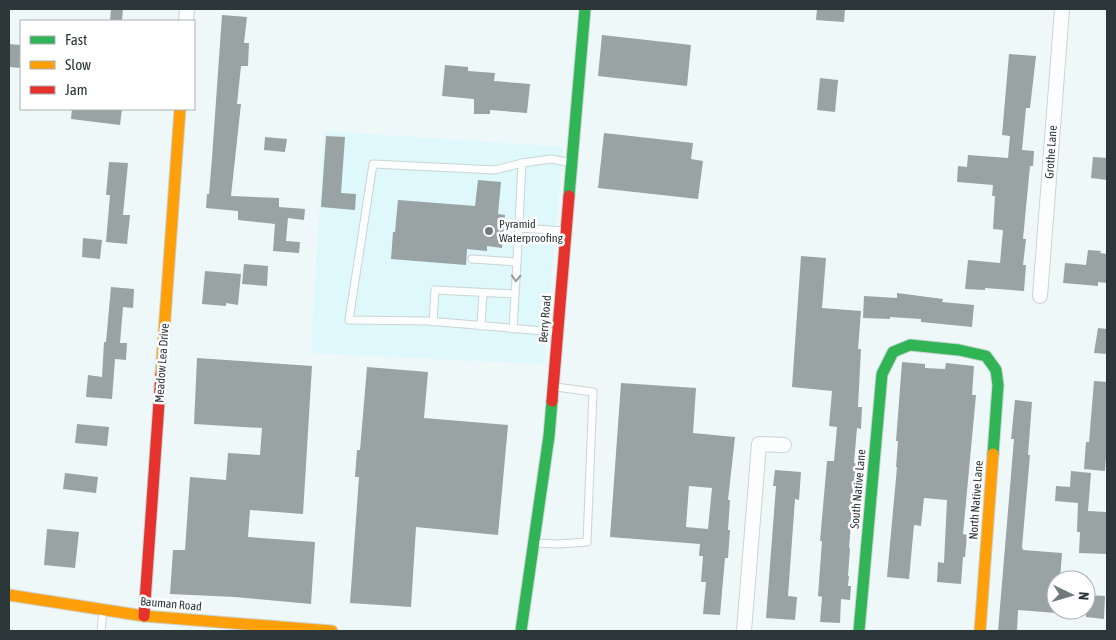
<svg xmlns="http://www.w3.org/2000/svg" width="1116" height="640" viewBox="0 0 1116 640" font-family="'Asap Condensed',sans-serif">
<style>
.built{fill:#def8fb}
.building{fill:#99a3a3;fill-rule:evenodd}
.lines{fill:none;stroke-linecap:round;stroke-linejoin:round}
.lane-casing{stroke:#cad4d5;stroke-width:9}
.street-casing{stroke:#cad4d5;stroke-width:16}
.fast-casing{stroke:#cad4d5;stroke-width:13}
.slow-casing{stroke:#cad4d5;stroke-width:13}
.jam-casing{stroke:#cad4d5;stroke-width:13}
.lane{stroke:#fcfefe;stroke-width:7}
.street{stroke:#fcfefe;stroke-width:14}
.fast{stroke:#30b455;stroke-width:11}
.slow{stroke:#ff9f0a;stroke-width:11}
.jam{stroke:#e5322d;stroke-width:11}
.oneway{stroke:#949a9c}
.poi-dot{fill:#6f7b7c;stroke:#fff;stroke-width:2}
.labels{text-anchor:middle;stroke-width:5;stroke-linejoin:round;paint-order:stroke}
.street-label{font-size:12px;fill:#2b3739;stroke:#fff}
.poi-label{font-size:12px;fill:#2b3739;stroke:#fff;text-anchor:start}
</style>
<rect width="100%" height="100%" fill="#eef8f8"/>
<polygon class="built" points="324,131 563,147 544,364 311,353"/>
<g class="building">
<polygon points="111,9 123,9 122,21 110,21"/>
<polygon points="817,9 845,9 844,22 816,20"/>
<polygon points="222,15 247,17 244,43 249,43 248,66 241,66 237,104 241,104 231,196 279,198 279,207 305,209 304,220 288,218 286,241 300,242 299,253 273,251 275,224 238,220 238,211 206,208 207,194 209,194 212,158"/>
<polygon points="602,35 691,45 687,86 598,76"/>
<polygon points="9,44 21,45 21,68 9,67"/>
<polygon points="1009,54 1036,56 1030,108 1026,108 1022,150 1034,151 1033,166 1030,166 1023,239 1026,239 1023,265 1026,265 1024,291 985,288 985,290 965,289 968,260 1000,263 1003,230 993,229 995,196 992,196 993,185 957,182 958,166 967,167 968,155 1008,158 1010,136 1002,135"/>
<polygon points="445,65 468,67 468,71 495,73 494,81 530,84 527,113 490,110 490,114 474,114 474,99 442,96"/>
<polygon points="820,78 838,80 835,112 817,110"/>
<polygon points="72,109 122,109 120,125 71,119"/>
<polygon points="604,133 693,143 691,159 703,161 698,199 598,188"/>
<polygon points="326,136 345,137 341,193 356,194 355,210 321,207"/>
<polygon points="265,137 287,139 285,152 264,150"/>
<polygon points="1093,157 1107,158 1107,180 1091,178"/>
<polygon points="109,162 128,163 123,215 130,215 127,244 106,242 110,195 106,195"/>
<polygon points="478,180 501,182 498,214 505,215 502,248 487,246 487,251 467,249 466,265 391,259 393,232 395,232 398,200 475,206"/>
<polygon points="83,238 102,240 100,259 82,257"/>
<polygon points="1088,250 1101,251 1100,253 1107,254 1107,283 1098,282 1098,286 1063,283 1065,263 1086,265"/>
<polygon points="801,256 826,258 822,308 861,311 858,349 861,349 858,407 862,407 861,429 857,428 854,463 860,463 858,485 854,485 849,548 850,548 848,576 849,576 848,586 851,586 850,600 841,599 840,623 820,622 822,597 818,596 822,541 820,541 827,461 834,461 837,427 829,426 832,391 792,387"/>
<polygon points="244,264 268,266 267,286 242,284"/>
<polygon points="205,271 241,274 238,305 226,303 226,306 202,304"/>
<polygon points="111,287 134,289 133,308 123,307 120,343 127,343 126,360 115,359 112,399 86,397 88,375 102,377 104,342 106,342"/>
<polygon points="897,293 943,299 942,302 974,305 972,327 921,322 921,319 890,317 890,319 863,318 864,296 897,298"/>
<polygon points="1098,328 1107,329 1107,354 1094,353"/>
<polygon points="197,358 312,366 303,514 250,510 248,537 315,542 311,604 235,597 170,594 173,550 185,550 190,477 226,480 228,453 260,455 262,428 194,424"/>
<polygon points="902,362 925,364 925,368 945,369 946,363 974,366 972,395 976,395 963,534 967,535 965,557 963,557 961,584 937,582 938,562 944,563 947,500 924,498 921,526 914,525 909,579 887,577 897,467 896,467 898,441 896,441"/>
<polygon points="367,367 428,372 424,418 508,425 498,535 416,527 411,607 350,603 359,477 355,477 357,450 360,450"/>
<polygon points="1094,381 1107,382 1107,443 1105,471 1084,469 1086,442 1089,442"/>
<path d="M621 383 696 388 693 433 735 437 728 500H730L728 530H730L728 558H725L720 615 703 614 706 582H701L703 556H699L700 544 610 537ZM689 486 712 488 708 529 686 527Z"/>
<polygon points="1015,400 1032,402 1028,455 1030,455 1022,547 1023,550 1062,553 1060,580 1056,580 1056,613 1018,610 1017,631 998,631 1014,439 1011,439"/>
<polygon points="77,424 109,427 107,446 75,443"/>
<polygon points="775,470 801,472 799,500 795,499 788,596 797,597 795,620 766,618 776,486 773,486"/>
<polygon points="1071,471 1091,473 1088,511 1107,512 1107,554 1079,553 1080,532 1077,532 1078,503 1055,501 1056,486 1070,487"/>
<polygon points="65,473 98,477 96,493 63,489"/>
<polygon points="47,529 79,532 75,568 44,565"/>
<polygon points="1086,595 1105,596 1104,619 1086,617"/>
</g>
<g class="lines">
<g class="lane-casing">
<g id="lane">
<polyline points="522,163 495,170 373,164 349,320 428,321 555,332"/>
<polyline points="519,228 566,231"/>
<polyline points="472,259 517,262 522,163 551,159 572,163"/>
<polyline points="433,322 435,290 515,294"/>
<polyline points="481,326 483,293"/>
<polyline points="513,329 517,262"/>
<polyline points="535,543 559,544 587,542 593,392 556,387"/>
<polyline points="101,631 103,610"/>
</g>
</g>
<g class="street-casing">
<g id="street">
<polyline points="186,21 187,9"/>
<polyline points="1040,296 1062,9"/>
<polyline points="744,631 759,444 784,445"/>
</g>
</g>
<g class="fast-casing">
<g id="fast">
<polyline points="569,196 585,9"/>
<polyline points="521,631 549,436 552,401"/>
<polyline points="859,631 882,374 893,352 910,345 959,350 986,356 996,370 998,385 993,454"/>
</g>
</g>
<g class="slow-casing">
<g id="slow">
<polyline points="161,374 180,109"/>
<polyline points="9,595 144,616 332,631"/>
<polyline points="980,631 993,454"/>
</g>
</g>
<g class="jam-casing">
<g id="jam">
<polyline points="552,401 569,196"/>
<polyline points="144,616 161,374"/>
</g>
</g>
<use href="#lane" class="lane"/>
<use href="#street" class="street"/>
<use href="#fast" class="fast"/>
<use href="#slow" class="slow"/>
<use href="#jam" class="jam"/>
</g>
<defs><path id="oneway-chevron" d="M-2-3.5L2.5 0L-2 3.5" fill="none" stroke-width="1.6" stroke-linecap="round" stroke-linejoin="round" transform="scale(1.25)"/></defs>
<use class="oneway" href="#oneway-chevron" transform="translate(516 278) rotate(93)"/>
<circle class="poi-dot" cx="489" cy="231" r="5"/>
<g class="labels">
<g class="street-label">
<text transform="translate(1051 152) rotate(-86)" y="4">Grothe Lane</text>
<text transform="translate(545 319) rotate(-85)" y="4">Berry Road</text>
<text transform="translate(162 363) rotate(-86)" y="4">Meadow Lea Drive</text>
<text transform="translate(858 489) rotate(-85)" y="4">South Native Lane</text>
<text transform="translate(976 500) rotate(-86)" y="4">North Native Lane</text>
<text transform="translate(171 604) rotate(5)" y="4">Bauman Road</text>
</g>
<g class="poi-label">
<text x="499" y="228">Pyramid<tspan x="499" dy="14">Waterproofing</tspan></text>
</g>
</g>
<rect width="1116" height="640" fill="none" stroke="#2b3739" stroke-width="20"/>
<rect x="20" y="20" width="175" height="90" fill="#ffffff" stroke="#aaafb0"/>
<rect x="30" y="36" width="25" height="8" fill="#30b455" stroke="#aaafb0"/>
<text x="65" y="45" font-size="15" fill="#2b3739">Fast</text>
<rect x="30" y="61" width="25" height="8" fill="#ff9f0a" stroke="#aaafb0"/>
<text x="65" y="70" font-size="15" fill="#2b3739">Slow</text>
<rect x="30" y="86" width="25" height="8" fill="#e5322d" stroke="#aaafb0"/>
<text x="65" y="95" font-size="15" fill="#2b3739">Jam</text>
<g transform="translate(1071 595) rotate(95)"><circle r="24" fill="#ffffff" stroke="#aaafb0"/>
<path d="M0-4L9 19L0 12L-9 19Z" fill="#6f7b7c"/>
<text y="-8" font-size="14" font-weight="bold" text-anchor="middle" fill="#2b3739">N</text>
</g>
</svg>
